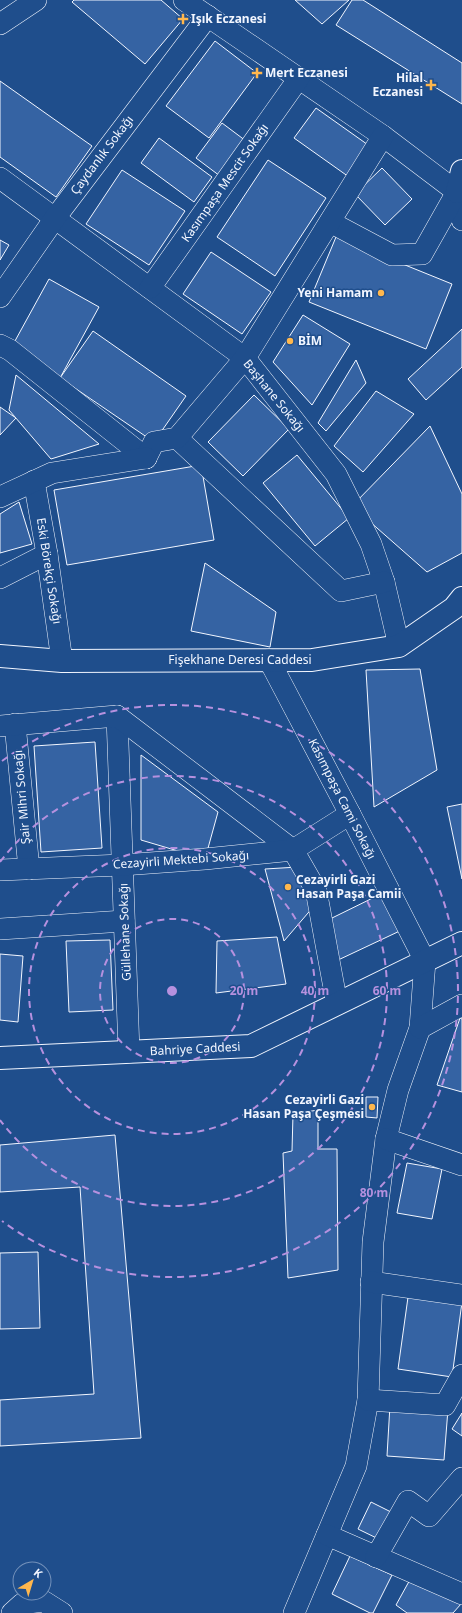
<svg xmlns="http://www.w3.org/2000/svg" width="462" height="1613" viewBox="0 0 462 1613" font-family="'Noto Sans',sans-serif">
<style>
.building{fill:#3563a3;stroke:#f2f6ff}
.lines{fill:none;stroke-linecap:round;stroke-linejoin:round}
.street-casing{stroke:#f2f6ff;stroke-width:22}
.secondary-casing{stroke:#f2f6ff;stroke-width:24}
.primary-casing{stroke:#f2f6ff;stroke-width:24}
.street{stroke:#1f4e8c;stroke-width:21}
.secondary{stroke:#1f4e8c;stroke-width:22}
.primary{stroke:#1f4e8c;stroke-width:22}
.ring{fill:none;stroke:#b691df;stroke-width:2;stroke-dasharray:7 5}
.poi-dot{fill:#ffb74d;stroke:#1f4e8c;stroke-width:1.5}
.labels{text-anchor:middle;stroke-width:3;stroke-linejoin:round;paint-order:stroke}
.poi-label{font-size:12px;font-weight:bold;fill:#f2f6ff;stroke:#1f4e8c;text-anchor:start}
.street-label{font-size:12px;fill:#f2f6ff;stroke:#1f4e8c}
.centre{fill:#b691df;stroke:#1f4e8c;stroke-width:2}
.ring-label{font-size:12px;text-anchor:middle;font-weight:bold;fill:#b691df;stroke:#1f4e8c;stroke-width:3;stroke-linejoin:round;paint-order:stroke}
</style>
<rect width="100%" height="100%" fill="#1f4e8c"/>
<g class="building">
<polygon points="74,0 161,0 183,19 145,64 72,2"/>
<polygon points="295,0 349,0 322,24"/>
<polygon points="352,0 363,0 462,63 462,104 336,25"/>
<polygon points="215,41 257,73 209,138 166,106"/>
<polygon points="0,81 92,146 56,197 0,157"/>
<polygon points="316,108 371,147 349,177 294,138"/>
<polygon points="222,123 250,144 224,179 196,158"/>
<polygon points="159,138 212,177 194,202 141,163"/>
<polygon points="268,160 326,198 275,276 217,237"/>
<polygon points="382,168 412,199 385,225 355,194"/>
<polygon points="122,170 185,211 149,265 86,224"/>
<polygon points="336,237 452,284 426,349 309,302"/>
<polygon points="0,240 9,245 0,260"/>
<polygon points="211,252 271,292 242,334 183,294"/>
<polygon points="49,279 99,307 60,378 10,350"/>
<polygon points="303,315 350,344 312,405 273,362"/>
<polygon points="462,329 462,367 426,400 408,379"/>
<polygon points="93,331 186,396 154,442 60,378"/>
<polygon points="356,360 366,383 326,431 318,423"/>
<polygon points="16,375 99,444 51,459 9,410"/>
<polygon points="376,391 414,414 363,472 334,446"/>
<polygon points="254,395 289,429 243,476 208,442"/>
<polygon points="0,407 16,418 0,435"/>
<polygon points="430,426 462,494 462,553 427,572 352,506"/>
<polygon points="297,455 349,518 315,546 263,483"/>
<polygon points="201,465 214,540 67,565 54,490"/>
<polygon points="19,502 32,544 0,553 0,514"/>
<polygon points="205,563 276,612 270,647 191,631"/>
<polygon points="420,669 437,770 374,807 366,670"/>
<polygon points="95,742 102,848 41,852 34,746"/>
<polygon points="141,755 218,812 205,859 141,840"/>
<polygon points="462,804 462,879 447,807"/>
<polygon points="298,867 314,906 284,941 265,869"/>
<polygon points="385,892 404,929 336,961 330,919"/>
<polygon points="277,937 286,984 216,993 217,941"/>
<polygon points="110,940 113,1010 69,1012 66,941"/>
<polygon points="0,954 23,956 18,1022 0,1020"/>
<polygon points="460,1018 462,1019 462,1092 437,1085"/>
<polygon points="366,1097 378,1097 377,1118 366,1117"/>
<polygon points="318,1110 318,1149 337,1149 338,1270 288,1278 283,1153 292,1151 293,1114"/>
<polygon points="115,1135 141,1438 0,1446 0,1400 94,1394 80,1187 0,1192 0,1145"/>
<polygon points="407,1163 442,1169 432,1219 397,1213"/>
<polygon points="38,1252 40,1328 0,1329 0,1253"/>
<polygon points="409,1290 462,1302 452,1377 398,1369"/>
<polygon points="390,1405 448,1409 444,1460 387,1456"/>
<polygon points="462,1413 462,1436 452,1429"/>
<polygon points="371,1502 407,1520 393,1546 358,1529"/>
<polygon points="350,1556 392,1575 373,1613 370,1613 332,1594"/>
<polygon points="412,1576 461,1604 453,1613 407,1613 396,1605"/>
</g>
<g class="lines">
<g class="street-casing">
<g id="street">
<polyline points="184,0 383,136 457,192 462,220"/>
<polyline points="0,24 36,0"/>
<polyline points="0,178 245,358 336,474 371,544 384,582 399,646"/>
<polyline points="330,222 392,255 422,254 457,192"/>
<polyline points="150,288 299,78"/>
<polyline points="0,297 55,218 208,16"/>
<polyline points="0,345 10,350 146,458"/>
<polyline points="177,438 341,591 384,582"/>
<polyline points="146,458 154,442 177,438 245,358 383,136"/>
<polyline points="34,481 47,554 62,661"/>
<polyline points="0,497 52,473 146,458"/>
<polyline points="0,578 47,554"/>
<polyline points="269,660 350,814 425,961 420,1028 398,1090 386,1139 373,1242 368,1400 356,1466 294,1613"/>
<polyline points="117,716 129,1052"/>
<polyline points="15,724 29,869"/>
<polyline points="0,726 117,716 293,850 316,890 337,1004"/>
<polyline points="0,870 122,865 205,859 293,850 350,814"/>
<polyline points="0,929 124,921"/>
<polyline points="420,1028 462,1005"/>
<polyline points="386,1139 462,1165"/>
<polyline points="371,1282 462,1295"/>
<polyline points="368,1400 445,1405 462,1375"/>
<polyline points="327,1535 462,1594"/>
<polyline points="376,1557 408,1501 429,1516 462,1478"/>
<polyline points="12,1613 22,1604 43,1601 62,1613"/>
</g>
</g>
<g class="secondary-casing">
<polyline id="secondary" points="457,192 462,171"/>
</g>
<g class="primary-casing">
<g id="primary">
<polyline points="0,656 62,661 312,660 399,646 454,608 462,598"/>
<polyline points="0,1058 251,1046 462,943"/>
</g>
</g>
<use href="#street" class="street"/>
<use href="#secondary" class="secondary"/>
<use href="#primary" class="primary"/>
</g>
<g class="ring">
<circle cx="172" cy="991" r="72"/>
<circle cx="172" cy="991" r="143"/>
<path d="M0 862A215 215 0 1 1 0 1120"/>
<path d="M2 761A286 286 0 1 1 2 1221"/>
</g>
<g class="poi-dot">
<path d="M181 13h4v4h4v4h-4v4h-4v-4h-4v-4h4z"/>
<path d="M255 67h4v4h4v4h-4v4h-4v-4h-4v-4h4z"/>
<path d="M429 79h4v4h4v4h-4v4h-4v-4h-4v-4h4z"/>
<circle cx="381" cy="293" r="4"/>
<circle cx="290" cy="341" r="4"/>
<circle cx="288" cy="887" r="4"/>
<circle cx="372" cy="1107" r="4"/>
</g>
<g class="labels">
<g class="poi-label">
<text x="191" y="23">Işık Eczanesi</text>
<text x="265" y="77">Mert Eczanesi</text>
<text x="423" y="82" text-anchor="end">Hilal<tspan x="423" dy="14">Eczanesi</tspan></text>
<text x="373" y="297" text-anchor="end">Yeni Hamam</text>
<text x="298" y="345">BİM</text>
<text x="296" y="884">Cezayirli Gazi<tspan x="296" dy="14">Hasan Paşa Camii</tspan></text>
<text x="364" y="1104" text-anchor="end">Cezayirli Gazi<tspan x="364" dy="14">Hasan Paşa Çeşmesi</tspan></text>
</g>
<g class="street-label">
<text transform="translate(102 155) rotate(-53)" y="4">Çaydanlık Sokağı</text>
<text transform="translate(225 183) rotate(-55)" y="4">Kasımpaşa Mescit Sokağı</text>
<text transform="translate(274 396) rotate(51)" y="4">Başhane Sokağı</text>
<text transform="translate(49 571) rotate(81)" y="4">Eski Börekçi Sokağı</text>
<text x="240" y="664">Fişekhane Deresi Caddesi</text>
<text transform="translate(22 797) rotate(-95)" y="4">Şair Mihri Sokağı</text>
<text transform="translate(342 799) rotate(63)" y="4">Kasımpaşa Cami Sokağı</text>
<text transform="translate(181 860) rotate(-4)" y="4">Cezayirli Mektebi Sokağı</text>
<text transform="translate(125 932) rotate(-92)" y="4">Güllehane Sokağı</text>
<text transform="translate(195 1049) rotate(-3)" y="4">Bahriye Caddesi</text>
</g>
</g>
<circle cx="172" cy="991" r="6" class="centre"/>
<g class="ring-label">
<text x="244" y="995">20 m</text>
<text x="315" y="995">40 m</text>
<text x="387" y="995">60 m</text>
<text x="374" y="1197">80 m</text>
</g>
<g transform="translate(32 1581) rotate(38)"><circle r="19" fill="#1f4e8c" stroke="#7391ba"/>
<path d="M0-3L7 15L0 10L-7 15Z" fill="#ffb74d"/>
<text y="-6" font-size="11" font-weight="bold" text-anchor="middle" fill="#f2f6ff">K</text>
</g>
</svg>
